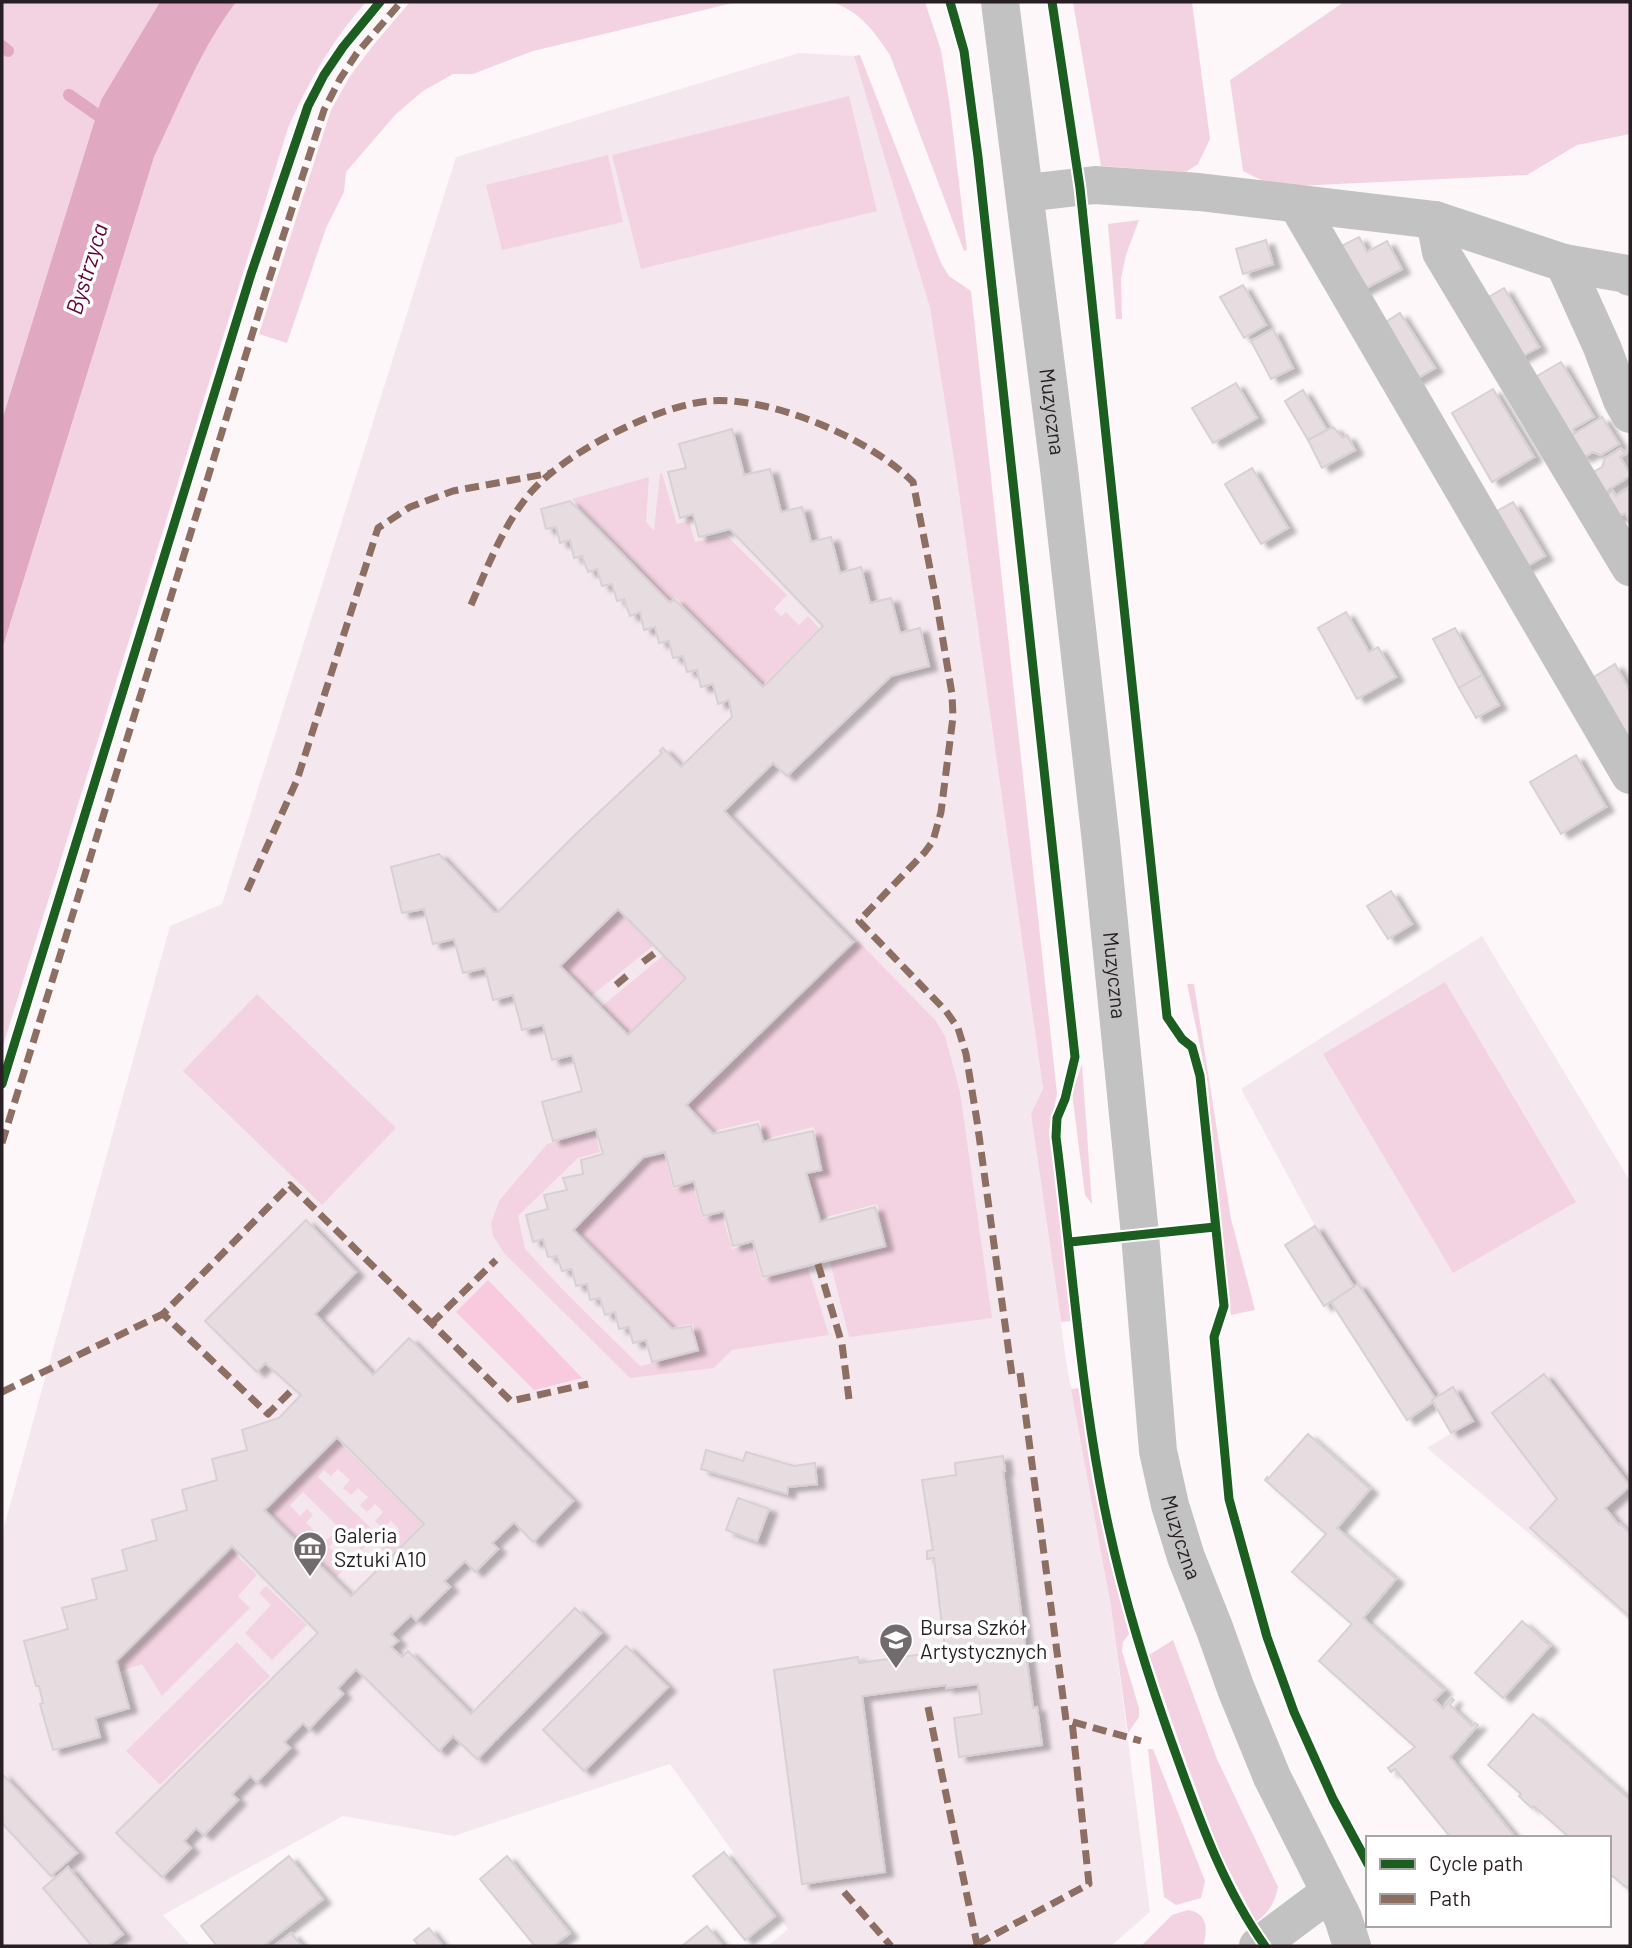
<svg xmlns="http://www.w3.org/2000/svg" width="1632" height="1948" viewBox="0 0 1632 1948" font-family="Barlow,sans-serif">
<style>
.built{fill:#f4e8ee}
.green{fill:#f3d3e1}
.forest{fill:#f9c9de}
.water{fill:#e0a8c1}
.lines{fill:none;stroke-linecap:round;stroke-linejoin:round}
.stream{stroke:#e0a8c1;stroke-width:12}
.building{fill:#e7dde1;stroke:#d7d0d4;stroke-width:2;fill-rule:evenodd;filter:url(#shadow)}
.minor{stroke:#c1c2c1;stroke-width:38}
.quiet{stroke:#8d6e63;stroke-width:7;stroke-dasharray:14 7;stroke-linecap:butt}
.cycleway-casing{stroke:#fff;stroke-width:13}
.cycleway{stroke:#1b5e20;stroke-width:9}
.labels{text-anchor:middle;stroke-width:7;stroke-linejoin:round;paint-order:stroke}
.street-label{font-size:21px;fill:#271f23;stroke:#fff}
.poi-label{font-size:21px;fill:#271f23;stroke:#fff;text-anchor:start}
.water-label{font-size:23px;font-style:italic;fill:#63003d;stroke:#fff}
</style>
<defs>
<filter id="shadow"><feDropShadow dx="8" dy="4.5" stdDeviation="2" flood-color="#0004"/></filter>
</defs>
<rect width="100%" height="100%" fill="#fdf7fa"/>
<g class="built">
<polygon points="799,53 854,56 930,308 956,473 1043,1090 1031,1114 1067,1366 1111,1607 1150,1912 1111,1946 768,1946 788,1929 670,1764 454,1836 343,1816 163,1915 191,1946 2,1946 2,1534 170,926 222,904 456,157"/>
<polygon points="1482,936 1630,1181 1630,1621 1525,1530 1427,1448 1473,1420 1453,1387 1435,1398 1359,1285 1354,1287 1315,1226 1241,1089"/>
</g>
<g class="green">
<polygon points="2,2 160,2 101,100 2,420"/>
<path d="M235 2H366C333 39 308 82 288 128L2 1049V650L154 157C179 105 201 48 235 2Z"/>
<polygon points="410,2 737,2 533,51 473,74 453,74 423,91 396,114 346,172 344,192 326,228 287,343 259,334 331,110 350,76 375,43"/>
<path d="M833 2H925L941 50 950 107 967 250 964 251 890 55C874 31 861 13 833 2Z"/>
<polygon points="1073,2 1192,2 1210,139 1198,164 1186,172 1101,166"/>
<polygon points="1344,2 1630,2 1630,134 1577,145 1527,175 1275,187 1243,171 1230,80"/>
<polygon points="860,55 941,263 949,276 971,291 1057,1094 1049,1130 1072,1321 1061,1322 1031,1114 1043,1089 956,473 930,308 854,56"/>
<polygon points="849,96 877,211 641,269 612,155"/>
<polygon points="608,155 623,222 502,250 486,185"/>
<polygon points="1139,220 1126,255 1121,278 1122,319 1116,319 1108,224"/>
<polygon points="662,473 677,524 689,521 695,542 727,536 787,595 774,609 781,616 786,612 799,625 808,616 819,628 763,685 676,598 669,600 572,499 649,477 646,522 654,530 660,474"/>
<polygon points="618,909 654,945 590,997 560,966"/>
<polygon points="858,941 936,1021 945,1036 960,1092 992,1318 849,1337 830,1262 888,1247 877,1204 822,1218 808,1174 824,1171 814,1127 765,1139 759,1120 714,1131 689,1105"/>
<polygon points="664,955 686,978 628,1035 601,1007"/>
<polygon points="1445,982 1576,1202 1453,1273 1323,1054"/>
<polygon points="1187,984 1194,984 1231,1219 1255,1310 1231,1315 1214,1171 1208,1084"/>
<polygon points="257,994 396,1128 322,1205 183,1071"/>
<polygon points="1082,1064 1092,1204 1085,1195 1072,1093"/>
<polygon points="595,1131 600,1152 578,1158 518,1216 525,1249 565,1292 640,1366 699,1352 693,1324 673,1327 576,1229 645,1159 664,1154 673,1189 693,1184 702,1218 722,1214 732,1249 752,1244 762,1279 808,1268 829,1335 732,1350 714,1368 630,1378 504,1253 493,1236 491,1224 499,1201 547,1144"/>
<polygon points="1080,1388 1108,1549 1129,1634 1123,1642 1122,1651 1139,1708 1139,1717 1128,1733 1111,1607 1071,1389"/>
<polygon points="337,1440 422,1524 389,1557 381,1548 399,1529 391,1521 383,1529 375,1521 383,1512 375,1504 367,1512 360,1505 368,1497 358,1488 351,1495 343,1488 350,1480 338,1469 331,1476 324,1470 318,1477 377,1534 362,1550 303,1492 290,1505 300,1516 307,1509 313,1515 306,1523 325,1541 333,1535 337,1539 329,1547 348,1565 336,1577 268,1510"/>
<polygon points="232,1551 257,1575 238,1596 250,1608 162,1696 142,1664 121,1671 120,1661"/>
<polygon points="266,1586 307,1625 272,1660 245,1633 271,1605 259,1593"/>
<path d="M1173 1640 1217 1759 1278 1887C1275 1903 1269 1912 1256 1922L1220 1853 1184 1756 1149 1655Z"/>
<polygon points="237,1642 270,1676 160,1785 126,1751"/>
<polygon points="1148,1749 1153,1749 1205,1881 1201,1898 1176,1905 1164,1897"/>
<path d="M1188 1910C1208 1913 1208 1930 1203 1946H1141L1172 1915Z"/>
</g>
<polygon class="forest" points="488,1280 582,1378 534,1390 456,1312"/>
<path class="water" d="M160 2H236C201 48 179 105 154 157L2 650V420L101 100Z"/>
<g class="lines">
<g class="stream">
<polyline points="2,46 8,51"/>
<polyline points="69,95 109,123"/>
</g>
</g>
<g class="building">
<polygon points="1359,237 1367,252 1387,241 1402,269 1357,293 1334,250"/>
<polygon points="1266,240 1273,264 1243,274 1236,249"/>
<polygon points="1243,285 1266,325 1244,338 1220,297"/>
<polygon points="1504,288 1539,347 1514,361 1480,302"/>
<polygon points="1400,313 1435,368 1413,381 1378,327"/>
<polygon points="1273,329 1293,368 1271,379 1251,341"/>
<polygon points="1561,362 1594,417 1573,429 1575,433 1559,443 1525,383"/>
<polygon points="1236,383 1257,418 1213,443 1192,408"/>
<polygon points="1493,389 1534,457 1492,482 1452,413"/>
<polygon points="1303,390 1327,430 1308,440 1285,401"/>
<polygon points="1602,417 1619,444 1601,455 1593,452 1584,457 1559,443"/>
<polygon points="1333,427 1343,438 1347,435 1355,450 1322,468 1308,440"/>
<path d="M732 429 744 475 770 469 781 512 802 507 811 542 831 537 840 573 861 567 870 603 891 598 900 633 920 628 929 666 891 676 787 776 773 763 724 811 853 942 686 1105 713 1134 758 1124 763 1142 813 1131 821 1170 806 1173 820 1222 875 1207 885 1246 763 1277 753 1241 733 1246 724 1211 703 1216 694 1181 674 1187 665 1152 643 1157 573 1230 672 1329 691 1326 698 1350 652 1362 646 1340 633 1343 629 1327 619 1329 615 1312 605 1315 600 1298 590 1300 587 1284 576 1286 572 1269 562 1271 557 1256 548 1257 543 1239 533 1242 526 1215 548 1209 544 1195 567 1190 563 1178 583 1174 581 1160 603 1154 596 1129 553 1141 542 1102 582 1091 572 1055 552 1060 543 1025 522 1030 513 995 493 1000 485 968 463 973 454 939 433 944 424 909 402 913 391 867 439 854 494 912H498L575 835 662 753 660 751 663 748 681 767 732 717 729 700 718 704 713 684 701 687 697 670 687 672 683 656 673 658 669 641 659 643 655 627 644 630 640 612 630 616 624 599 617 601 612 584 602 586 597 569 588 572 582 556 574 558 570 540 560 543 556 527 546 529 541 509 570 501 669 602 675 600 763 687 823 626 730 529 699 537 693 514 680 518 668 472 686 468 679 444ZM618 909 686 978 628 1035 560 966Z"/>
<polygon points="1621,448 1625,454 1620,457 1628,470 1630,469 1630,476 1600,495 1588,475 1602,467 1605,458"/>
<polygon points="1252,468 1288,528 1261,544 1225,484"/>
<polygon points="1630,487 1630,521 1625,513 1608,522 1596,502 1613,491 1616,496"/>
<polygon points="1513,502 1545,556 1522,569 1490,515"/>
<polygon points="1346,612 1369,652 1378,647 1396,677 1357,699 1318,628"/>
<polygon points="1455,628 1482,675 1459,688 1433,639"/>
<polygon points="1615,664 1630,691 1630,747 1589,680"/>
<polygon points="1482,675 1499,705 1476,718 1459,688"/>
<polygon points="1576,755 1606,807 1561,834 1530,782"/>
<polygon points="1391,891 1412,924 1388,939 1367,906"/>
<path d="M306 1220 356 1272 315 1314 373 1375 409 1338 573 1501 533 1542 514 1522 492 1543 498 1549 475 1572 465 1561 444 1581 450 1587 416 1620 411 1615 391 1634 398 1641 391 1647 402 1657 408 1651 471 1714 575 1608 601 1633 477 1759 453 1736 439 1751 356 1669 338 1688 343 1694 309 1729 303 1723 284 1742 290 1748 257 1782 250 1776 232 1794 238 1800 204 1835 196 1828 184 1841 191 1848 162 1877 116 1833 318 1633 232 1546 116 1661 129 1708 95 1718 100 1737 53 1750 40 1704 43 1703 39 1686H36L24 1641 68 1629 62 1608 97 1599 92 1579 127 1570 122 1550 157 1540 152 1520 187 1510 182 1490 217 1480 212 1459 247 1450 242 1430 279 1418 301 1395 265 1363 257 1372 205 1321ZM337 1437 424 1524 351 1596 264 1510Z"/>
<polygon points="1315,1226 1354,1287 1324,1306 1285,1245"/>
<polygon points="1358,1284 1435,1398 1432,1400 1433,1402 1407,1420 1331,1302"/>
<polygon points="1544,1374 1630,1486 1605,1508 1619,1525 1620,1524 1630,1533 1630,1617 1530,1528 1557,1499 1492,1413"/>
<polygon points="1453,1387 1473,1421 1451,1433 1432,1400"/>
<polygon points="1308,1434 1370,1489 1337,1528 1396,1579 1363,1618 1444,1690 1434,1700 1443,1708 1452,1698 1454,1700 1450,1705 1472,1726 1475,1723 1478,1725 1450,1757 1516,1838 1451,1838 1395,1769 1391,1772 1388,1768 1415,1747 1319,1661 1352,1624 1292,1572 1326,1534 1265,1480 1267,1477 1268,1479"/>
<polygon points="706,1450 743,1461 746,1452 794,1466 815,1463 817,1484 788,1487 787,1494 701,1469"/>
<polygon points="1003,1456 1005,1471 1003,1471 1033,1708 1037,1707 1042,1745 959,1757 954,1718 982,1714 978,1684 946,1688 946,1685 862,1696 885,1872 802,1884 774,1670 858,1657 859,1663 945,1651 934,1558 927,1559 927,1551 933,1550 922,1480 956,1475 955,1463"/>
<polygon points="738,1498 769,1509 757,1541 726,1530"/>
<polygon points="1522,1621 1550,1646 1503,1698 1475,1673"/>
<polygon points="626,1646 668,1687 584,1771 543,1730"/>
<polygon points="1533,1714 1630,1800 1630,1884 1627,1888 1609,1873 1609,1838 1570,1838 1534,1806 1532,1808 1525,1802 1519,1796 1521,1794 1488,1765"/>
<polygon points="2,1774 77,1853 51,1876 2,1823"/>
<polygon points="724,1852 775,1916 745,1940 693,1876"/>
<polygon points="289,1856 323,1899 263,1946 217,1946 201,1926"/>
<polygon points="507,1856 570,1933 553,1946 535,1946 480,1879"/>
<polygon points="68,1867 123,1934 108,1946 92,1946 43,1888"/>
<polygon points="707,1926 723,1946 682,1946"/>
<polygon points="429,1928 443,1946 419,1946 414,1940"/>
<polygon points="291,1933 302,1946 274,1946"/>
</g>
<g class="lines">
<g class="minor">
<path id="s1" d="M1000 2 1059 469 1101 842 1140 1235 1158 1451 1170 1505 1186 1557 1215 1630 1236 1689 1272 1777 1343 1918 1352 1946"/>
<polyline points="1026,193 1095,185 1199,192 1435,220 1564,263"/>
<polyline points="1297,204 1630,775"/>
<polyline points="1435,220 1441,252 1630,567"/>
<polyline points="1630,277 1627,274 1564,263 1602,347 1622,400 1630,414"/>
<polyline points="1258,1946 1329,1893"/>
</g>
<g class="quiet">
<path d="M471 605C488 566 503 525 531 492 566 452 656 406 709 401 771 396 869 438 913 482L936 599 952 694 953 717 941 812 933 841 925 852 859 921 946 1011 958 1028 966 1054 977 1121 1012 1375"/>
<polyline points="247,891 297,780 378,528 410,507 453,491 551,473"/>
<polyline points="643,962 659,950"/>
<polyline points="616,985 629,974"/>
<polyline points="2,1143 269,280 324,110 340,79 357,53 401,2"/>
<polyline points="818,1264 842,1344 849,1399"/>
<polyline points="431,1324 496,1260"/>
<polyline points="1020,1373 1066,1720 1141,1741"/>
<polyline points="2,1392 163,1314"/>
<polyline points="290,1392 268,1414 163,1314 290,1185 511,1401 588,1384"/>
<polyline points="928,1707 977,1944 973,1946"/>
<polyline points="844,1892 891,1946"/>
<polyline points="977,1944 1089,1884 1072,1721"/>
</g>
<g class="cycleway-casing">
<g id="cycleway">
<path d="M950 2 964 51 978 157 1075 1057 1065 1099 1057 1118 1056 1137C1071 1252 1079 1370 1100 1484 1117 1578 1145 1670 1178 1760 1201 1824 1225 1890 1265 1946"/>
<polyline points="1052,2 1080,188 1167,1017 1182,1039 1192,1047 1200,1076 1224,1306 1214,1337 1229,1499 1267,1637 1294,1712 1333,1799 1368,1864"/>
<polyline points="2,1084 251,274 308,106 324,75 343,47 380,2"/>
<polyline points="1070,1242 1215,1227"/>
</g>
</g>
<use href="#cycleway" class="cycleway"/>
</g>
<defs>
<g id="museum-pin" transform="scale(1.75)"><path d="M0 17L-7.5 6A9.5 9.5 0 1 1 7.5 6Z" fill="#726b6e" stroke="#fff"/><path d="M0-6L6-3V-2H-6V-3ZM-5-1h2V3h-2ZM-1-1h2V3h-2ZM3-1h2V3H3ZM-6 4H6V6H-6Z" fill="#fff"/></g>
<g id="school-pin" transform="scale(1.75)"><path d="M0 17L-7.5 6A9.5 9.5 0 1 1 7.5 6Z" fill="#726b6e" stroke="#fff"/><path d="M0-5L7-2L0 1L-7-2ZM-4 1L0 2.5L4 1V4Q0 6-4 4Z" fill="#fff"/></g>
</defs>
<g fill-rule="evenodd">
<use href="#museum-pin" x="310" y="1548"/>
<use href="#school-pin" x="896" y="1640"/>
</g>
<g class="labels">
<g class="street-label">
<text dy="7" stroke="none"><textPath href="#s1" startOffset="413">Muzyczna</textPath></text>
<text dy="7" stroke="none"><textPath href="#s1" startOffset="980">Muzyczna</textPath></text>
<text dy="7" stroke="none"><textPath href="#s1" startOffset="1547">Muzyczna</textPath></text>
</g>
<g class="poi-label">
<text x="334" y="1543">Galeria<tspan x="334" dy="24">Sztuki A10</tspan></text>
<text x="920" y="1635">Bursa Szkół<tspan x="920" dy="24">Artystycznych</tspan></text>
</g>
<g class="water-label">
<text transform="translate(87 269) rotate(-73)" y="8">Bystrzyca</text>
</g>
</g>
<rect width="1632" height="1948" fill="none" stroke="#271f23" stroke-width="7"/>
<rect x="1366" y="1836" width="245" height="91" fill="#ffffff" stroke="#a9a5a7" stroke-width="2"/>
<rect x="1380" y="1859" width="35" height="10" fill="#1b5e20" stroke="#a9a5a7" stroke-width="2"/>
<text x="1429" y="1871" font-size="21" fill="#271f23">Cycle path</text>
<rect x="1380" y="1894" width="35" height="10" fill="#8d6e63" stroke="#a9a5a7" stroke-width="2"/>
<text x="1429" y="1906" font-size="21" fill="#271f23">Path</text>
</svg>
